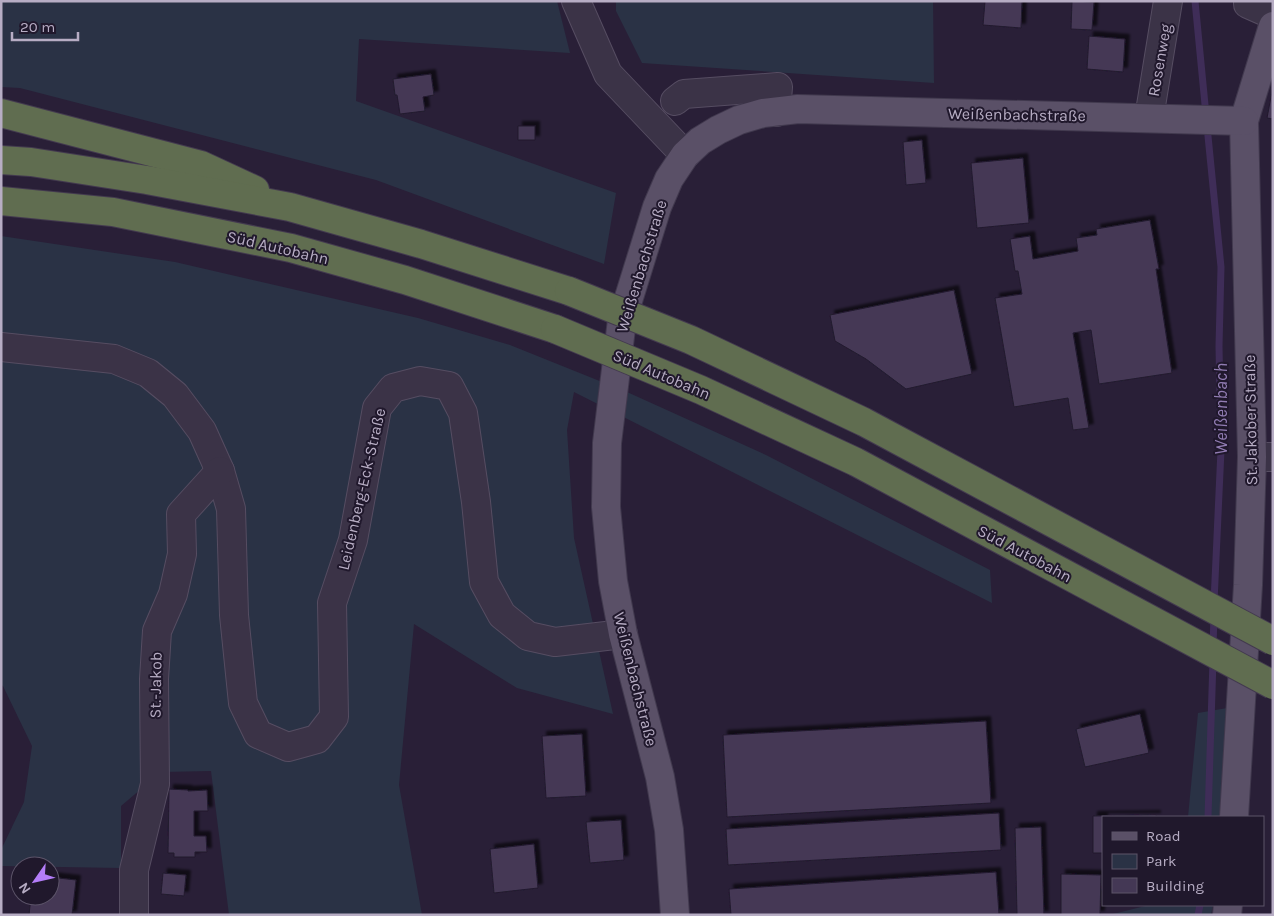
<svg xmlns="http://www.w3.org/2000/svg" width="1274" height="916" viewBox="0 0 1274 916" font-family="Karla,sans-serif">
<style>
.green{fill:#2a3245}
.lines{fill:none;stroke-linecap:round;stroke-linejoin:round}
.stream{stroke:#3f2d58;stroke-width:7}
.building{fill:#443855;stroke:#221a2e;filter:url(#shadow)}
.minor-casing{stroke:#564d62;stroke-width:30}
.major-casing{stroke:#41394e;stroke-width:30}
.highway-casing{stroke:#433a4f;stroke-width:30}
.minor{stroke:#3b3347;stroke-width:28}
.major{stroke:#5a5067;stroke-width:28}
.highway{stroke:#606d50;stroke-width:28}
.highway-bridge-casing{stroke:#433a4f;stroke-width:30;stroke-linecap:butt}
.highway-bridge{stroke:#606d50;stroke-width:28}
.labels{text-anchor:middle;stroke-width:4;stroke-linejoin:round;paint-order:stroke}
.street-label{font-size:16px;fill:#b7adc4;stroke:#20182c}
.water-label{font-size:18px;font-style:italic;fill:#917cb2;stroke:#20182c}
</style>
<defs>
<filter id="shadow"><feDropShadow dx="4.5" dy="-4.5" stdDeviation="1" flood-color="#0009"/></filter>
</defs>
<rect width="100%" height="100%" fill="#291f37"/>
<g class="green">
<polygon points="1,1 557,1 570,53 359,39 356,101 616,193 604,264 376,180 20,88 1,87"/>
<polygon points="616,1 933,1 934,83 642,63 616,11"/>
<polygon points="1,236 175,262 418,318 510,345 627,392 766,455 990,570 992,603 574,392 567,430 574,538 613,714 517,688 414,624 399,785 422,915 229,915 211,771 161,772 121,806 121,868 1,866 1,850 24,802 32,746 3,686 1,685"/>
<polygon points="1233,707 1221,817 1188,817 1198,713"/>
<polygon points="1149,905 1213,905 1211,915 1109,915"/>
</g>
<g class="lines">
<g class="stream">
<polyline points="1195,1 1206,115"/>
<polyline points="1207,126 1221,267 1219,346 1221,450 1214,602"/>
<polyline points="1213,647 1214,615"/>
<polyline points="1208,817 1213,660"/>
<polyline points="1198,915 1200,905"/>
</g>
</g>
<g class="building">
<polygon points="985,1 1022,1 1021,28 983,25"/>
<polygon points="1072,1 1094,2 1092,30 1071,29"/>
<polygon points="1089,36 1125,39 1123,72 1087,69"/>
<polygon points="431,74 434,95 423,97 425,111 400,114 397,95 395,95 393,79"/>
<polygon points="1273,86 1273,119 1267,118"/>
<rect x="518" y="126" width="17" height="14"/>
<polygon points="922,140 926,183 906,185 903,142"/>
<polygon points="1023,158 1029,223 977,228 971,163"/>
<polygon points="1150,220 1159,269 1156,269 1172,373 1099,384 1091,330 1073,333 1089,428 1073,430 1068,398 1014,407 995,298 1022,294 1018,271 1015,271 1010,239 1030,236 1033,259 1078,251 1076,238 1097,235 1096,229"/>
<polygon points="954,290 972,374 906,389 866,359 835,341 830,315"/>
<polygon points="1140,714 1149,753 1085,767 1076,729"/>
<polygon points="986,721 991,803 727,817 723,735"/>
<polygon points="582,734 586,796 546,798 542,736"/>
<polygon points="169,789 188,790 188,791 207,790 208,811 194,811 194,836 206,836 207,852 195,852 195,857 174,857 174,853 168,853"/>
<polygon points="999,813 1001,850 728,865 726,829"/>
<polygon points="1156,815 1156,817 1103,817 1103,853 1093,853 1093,816"/>
<polygon points="621,820 624,860 590,863 586,822"/>
<polygon points="1041,827 1044,915 1017,915 1015,828"/>
<polygon points="534,844 538,888 494,893 490,849"/>
<polygon points="996,872 999,914 731,915 729,889"/>
<polygon points="163,873 186,875 184,896 161,894"/>
<polygon points="1061,874 1101,875 1100,915 1061,915"/>
<polygon points="50,877 76,880 72,915 29,915 31,896 50,896"/>
</g>
<g class="lines">
<g class="minor-casing">
<g id="minor">
<polyline points="576,1 608,74 685,155"/>
<polyline points="1248,1 1248,4 1273,15"/>
<polyline points="675,101 684,94 778,87 776,112"/>
<polyline points="1149,118 1168,1"/>
<polyline points="1,347 114,359 148,373 175,395 202,431 220,471 231,509 234,615 243,703 258,734 288,747 317,739 334,717 332,603 353,540 377,408 393,388 420,381 449,386 463,413 476,502 484,582 502,615 528,636 555,642 623,634"/>
<polyline points="1252,457 1273,457"/>
<polyline points="134,915 134,870 155,784 154,679 157,631 173,594 182,554 181,514 220,471"/>
</g>
</g>
<g class="major-casing">
<g id="major">
<polyline points="1234,817 1248,585 1252,457 1244,121 1273,26"/>
<polyline points="675,915 669,830 660,777 623,634 613,581 606,507 607,443 622,320 657,207 669,179 685,155 700,141 718,130 739,120 763,113 798,109 1244,121"/>
<polyline points="1227,915 1228,905"/>
</g>
</g>
<g class="highway-casing">
<g id="highway">
<polyline points="1,113 201,165 255,190"/>
<polyline points="1,160 31,162 147,180 290,207 421,244 569,291"/>
<polyline points="1,201 113,212 291,248 405,280 555,329"/>
</g>
</g>
<use href="#minor" class="minor"/>
<use href="#major" class="major"/>
<use href="#highway" class="highway"/>
<g class="highway-bridge-casing">
<g id="highway-bridge">
<polyline points="569,291 691,340 864,422 1273,641"/>
<polyline points="555,329 701,390 856,462 1273,685"/>
</g>
</g>
<use href="#highway-bridge" class="highway-bridge"/>
</g>
<g class="labels">
<g class="street-label">
<text transform="translate(1159 60) rotate(-80)" y="6">Rosenweg</text>
<text transform="translate(1017 114) rotate(1)" y="6">Weißenbachstraße</text>
<text transform="translate(278 247) rotate(13)" y="6">Süd Autobahn</text>
<text transform="translate(641 266) rotate(-73)" y="6">Weißenbachstraße</text>
<text transform="translate(662 374) rotate(23)" y="6">Süd Autobahn</text>
<text transform="translate(1250 420) rotate(-91)" y="6">St. Jakober Straße</text>
<text transform="translate(361 489) rotate(-77)" y="6">Leidenberg-Eck-Straße</text>
<text transform="translate(1025 553) rotate(28)" y="6">Süd Autobahn</text>
<text transform="translate(636 679) rotate(76)" y="6">Weißenbachstraße</text>
<text transform="translate(155 685) rotate(-89)" y="6">St.-Jakob</text>
</g>
<g class="water-label">
<text transform="translate(1221 409) rotate(-90)" y="6">Weißenbach</text>
</g>
</g>
<rect width="1274" height="916" fill="none" stroke="#b7adc4" stroke-width="5"/>
<rect x="1102" y="816" width="162" height="90" fill="#20182c" stroke="#5c5469"/>
<rect x="1112" y="832" width="25" height="8" fill="#5a5067" stroke="#5c5469"/>
<text x="1146" y="841" font-size="15" fill="#b7adc4">Road</text>
<rect x="1112" y="854" width="25" height="15" fill="#2a3245" stroke="#5c5469"/>
<text x="1146" y="866" font-size="15" fill="#b7adc4">Park</text>
<rect x="1112" y="878" width="25" height="15" fill="#443855" stroke="#5c5469"/>
<text x="1146" y="891" font-size="15" fill="#b7adc4">Building</text>
<g transform="translate(35 881) rotate(236)"><circle r="24" fill="#20182c" stroke="#5c5469"/>
<path d="M0-4L9 19L0 12L-9 19Z" fill="#b47df9"/>
<text y="-8" font-size="14" font-weight="bold" text-anchor="middle" fill="#b7adc4">N</text>
</g>
<path d="M12 32v8h66v-8" fill="none" stroke="#b7adc4" stroke-width="2.5"/>
<text x="20" y="32" font-size="15" fill="#b7adc4" stroke="#20182c" stroke-width="4" paint-order="stroke">20 m</text>
</svg>
